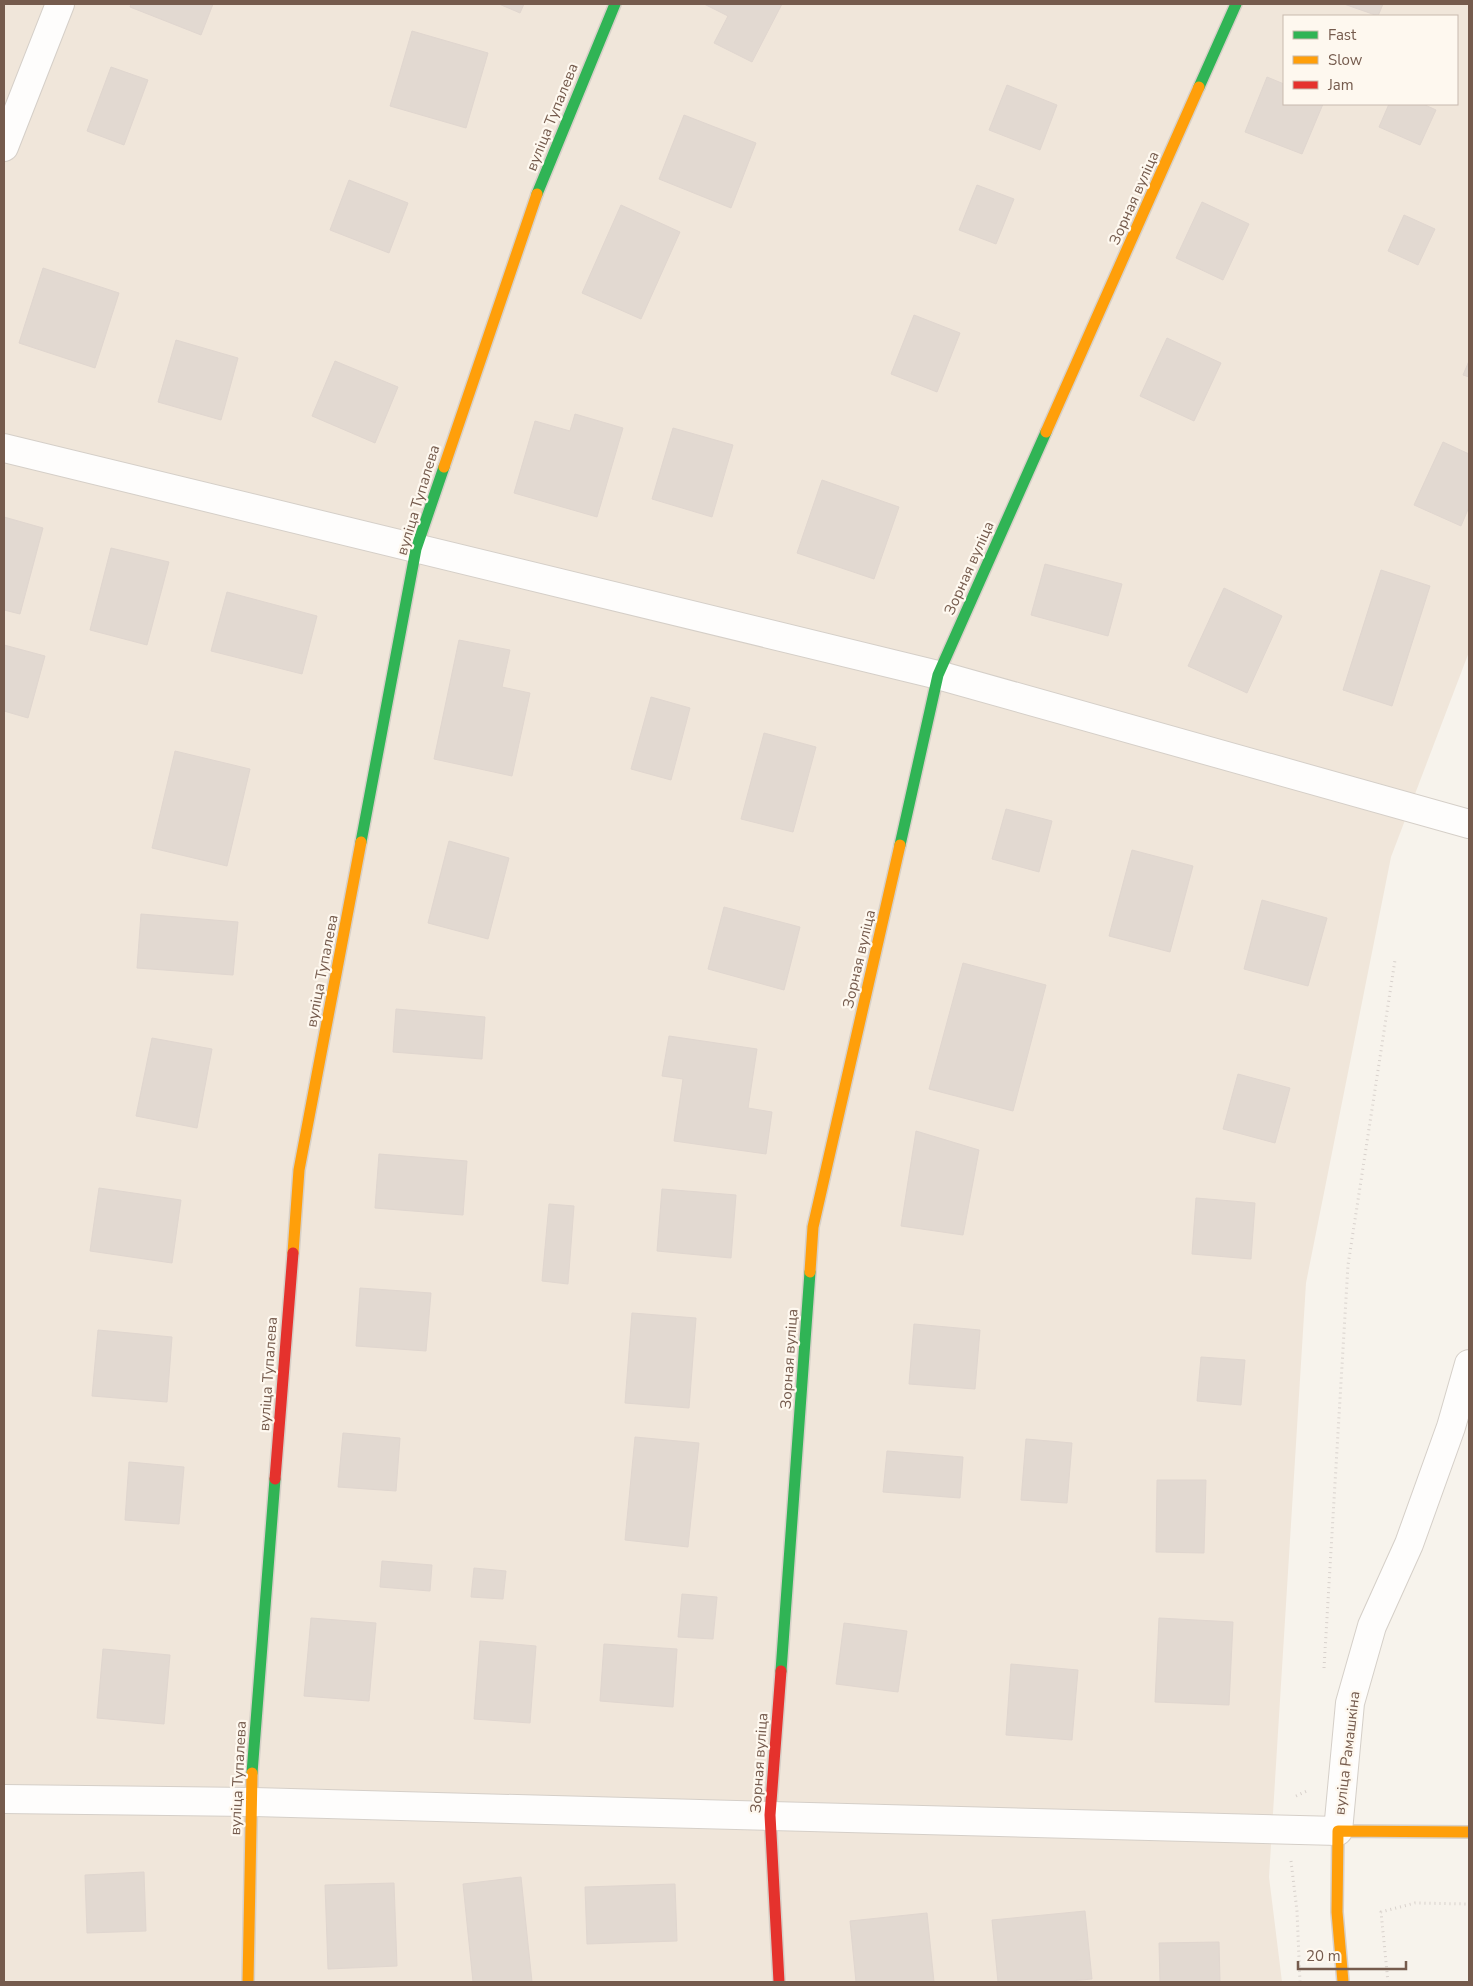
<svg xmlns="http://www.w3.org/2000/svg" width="1473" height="1986" viewBox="0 0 1473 1986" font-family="'Nunito Sans',sans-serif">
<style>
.residential{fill:#f0e6da;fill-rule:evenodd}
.building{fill:#e2d9d1;stroke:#e0d6cf}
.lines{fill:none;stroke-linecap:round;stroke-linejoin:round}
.street-casing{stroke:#d5cfc8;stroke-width:30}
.fast-casing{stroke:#d7d0c8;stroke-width:14}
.slow-casing{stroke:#d7d0c8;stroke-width:14}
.jam-casing{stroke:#d7d0c8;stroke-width:14}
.path{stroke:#d8d1cc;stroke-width:3;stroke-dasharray:1 4;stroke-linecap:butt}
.street{stroke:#fefdfc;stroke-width:28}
.fast{stroke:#30b455;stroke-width:11}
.slow{stroke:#ff9f0a;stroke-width:11}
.jam{stroke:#e5322d;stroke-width:11}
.labels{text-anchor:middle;stroke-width:4.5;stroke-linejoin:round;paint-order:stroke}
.street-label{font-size:15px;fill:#755b4d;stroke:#fef8ef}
</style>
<rect width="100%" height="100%" fill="#f7f3ec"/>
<path class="residential" d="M4 4H1469V652L1391 857 1306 1283 1269 1877 1282 1982H4ZM1284 16H1457V104H1284Z"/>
<g class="building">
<polygon points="131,4 213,4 201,35 130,7"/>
<polygon points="499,4 524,4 520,13"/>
<polygon points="704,4 782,4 752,62 714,43 728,16"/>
<polygon points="1344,4 1383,4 1378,16"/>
<polygon points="412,31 488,53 466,128 390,106"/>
<polygon points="111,67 148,80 124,145 87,131"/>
<polygon points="1267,77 1284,84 1284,104 1323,104 1302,154 1245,132"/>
<polygon points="1007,85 1057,105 1040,150 989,130"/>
<polygon points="1389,104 1423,104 1436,110 1420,145 1379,127"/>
<polygon points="684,115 756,143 731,208 659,179"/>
<polygon points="349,180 408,203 389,253 330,230"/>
<polygon points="977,185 1014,199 996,244 959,230"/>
<polygon points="1202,202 1249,224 1223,280 1176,258"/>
<polygon points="621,205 680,232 641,319 582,293"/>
<polygon points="1404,215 1435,229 1418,265 1388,251"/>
<polygon points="43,268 119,293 95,368 19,343"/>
<polygon points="914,315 960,333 937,392 891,374"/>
<polygon points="1167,338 1221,363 1194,421 1140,396"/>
<polygon points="176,340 238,358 221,420 158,402"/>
<polygon points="335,361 398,387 375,443 312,416"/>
<polygon points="1469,361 1469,377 1463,375"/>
<polygon points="575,414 623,428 597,517 514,493 535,421 570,431"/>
<polygon points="673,428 733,445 712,517 652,499"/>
<polygon points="1443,442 1469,454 1469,507 1461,526 1414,505"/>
<polygon points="822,480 899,507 874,579 797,553"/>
<polygon points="4,517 43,528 20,614 4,610"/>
<polygon points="111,548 169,562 147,645 90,630"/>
<polygon points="1045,564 1122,584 1108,636 1031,615"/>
<polygon points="1381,570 1430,586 1392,706 1343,690"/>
<polygon points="1224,588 1282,616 1247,693 1188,666"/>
<polygon points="227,592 317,616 302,674 211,651"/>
<polygon points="459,640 510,650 502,687 530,693 512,776 434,759"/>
<polygon points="4,645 45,656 28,718 4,711"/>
<polygon points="651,697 690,708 671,780 631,769"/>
<polygon points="764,733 816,747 793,832 741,819"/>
<polygon points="175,751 250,769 227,866 152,848"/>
<polygon points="1006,809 1052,821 1039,872 992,859"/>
<polygon points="449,841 509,858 488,939 428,923"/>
<polygon points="1132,850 1193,866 1170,952 1109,936"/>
<polygon points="1262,900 1327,918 1308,986 1244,969"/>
<polygon points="724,907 800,927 784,990 708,969"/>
<polygon points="141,914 238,922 233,975 137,968"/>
<polygon points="963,963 1046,985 1013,1111 929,1089"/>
<polygon points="396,1009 485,1017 482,1059 393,1052"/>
<polygon points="669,1036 757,1049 748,1108 772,1112 766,1154 674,1141 683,1079 662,1076"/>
<polygon points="152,1038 212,1049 197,1128 136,1116"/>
<polygon points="1238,1074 1290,1088 1275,1143 1223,1129"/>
<polygon points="916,1131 979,1150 963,1235 901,1226"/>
<polygon points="379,1154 467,1161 463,1215 375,1208"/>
<polygon points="99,1188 181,1200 172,1263 90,1251"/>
<polygon points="662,1189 736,1195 731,1258 657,1251"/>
<polygon points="1196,1198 1255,1203 1251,1259 1192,1254"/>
<polygon points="549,1204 574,1206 568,1284 542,1281"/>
<polygon points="360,1288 431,1293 426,1351 356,1346"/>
<polygon points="632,1313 696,1318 689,1408 625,1403"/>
<polygon points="914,1324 980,1330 975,1389 909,1384"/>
<polygon points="98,1330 172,1337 167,1402 92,1396"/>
<polygon points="1201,1357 1245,1360 1241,1405 1197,1401"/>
<polygon points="343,1433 400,1438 396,1491 338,1487"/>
<polygon points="635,1437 699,1443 688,1547 625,1540"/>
<polygon points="1026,1439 1072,1443 1067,1503 1021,1500"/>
<polygon points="887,1451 963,1457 960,1498 883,1492"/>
<polygon points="129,1462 184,1467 179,1524 125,1520"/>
<polygon points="1157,1480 1206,1480 1204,1553 1156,1552"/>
<polygon points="382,1561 432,1565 430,1591 380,1587"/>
<polygon points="474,1568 506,1571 503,1599 471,1597"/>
<polygon points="682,1594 717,1597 713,1639 678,1637"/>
<polygon points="311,1618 376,1623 369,1701 304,1696"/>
<polygon points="1159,1618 1233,1622 1229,1705 1155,1702"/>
<polygon points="844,1623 907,1631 898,1692 836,1684"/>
<polygon points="480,1641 536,1646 530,1723 474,1719"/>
<polygon points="604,1644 677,1649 673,1707 600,1701"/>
<polygon points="103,1649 170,1655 164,1724 97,1718"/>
<polygon points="1011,1664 1078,1670 1072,1740 1006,1735"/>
<polygon points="144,1872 146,1931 87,1933 85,1875"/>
<polygon points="521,1877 532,1982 473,1982 463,1884"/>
<polygon points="394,1883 397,1966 328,1969 325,1885"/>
<polygon points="675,1884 677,1941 587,1944 585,1887"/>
<polygon points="1085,1911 1092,1979 1059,1982 998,1982 992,1920"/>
<polygon points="927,1913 934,1982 856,1982 850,1921"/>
<polygon points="1219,1942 1220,1982 1160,1982 1159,1943"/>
</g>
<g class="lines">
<g class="street-casing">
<g id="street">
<polyline points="4,147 60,4"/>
<polyline points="4,448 938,675 1469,824"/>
<polyline points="4,1799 250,1802 1338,1831 1350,1703 1372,1626 1409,1544 1451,1427 1469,1364"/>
</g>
</g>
<g class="fast-casing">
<g id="fast">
<polyline points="1199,87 1236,4"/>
<polyline points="537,194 615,4"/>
<polyline points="361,842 416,549 444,467"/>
<polyline points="900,845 938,675 1046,432"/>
<polyline points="781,1671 810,1272"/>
<polyline points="252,1773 275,1479"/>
</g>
</g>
<g class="slow-casing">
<g id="slow">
<polyline points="1046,432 1199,87"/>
<polyline points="444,467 537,194"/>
<polyline points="293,1253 299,1170 361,842"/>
<polyline points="810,1272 813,1227 900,845"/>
<polyline points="248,1982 252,1773"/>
<polyline points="1343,1982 1337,1912 1338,1831 1469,1832"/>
</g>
</g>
<g class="jam-casing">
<g id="jam">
<polyline points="275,1479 293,1253"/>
<polyline points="779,1982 770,1815 781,1671"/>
</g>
</g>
<g class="path">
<polyline points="1324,1668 1348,1265 1395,960"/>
<polyline points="1296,1796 1309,1790"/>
<polyline points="1291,1861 1297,1911 1300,1982"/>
<polyline points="1388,1982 1381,1912 1415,1903 1469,1904"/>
</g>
<use href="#street" class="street"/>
<use href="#fast" class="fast"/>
<use href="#slow" class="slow"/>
<use href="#jam" class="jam"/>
</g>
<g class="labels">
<g class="street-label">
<text transform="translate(552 117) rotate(-68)" y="5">вуліца Тупалева</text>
<text transform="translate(1134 198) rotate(-66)" y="5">Зорная вуліца</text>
<text transform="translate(418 500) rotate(-73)" y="5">вуліца Тупалева</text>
<text transform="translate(969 568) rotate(-66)" y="5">Зорная вуліца</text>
<text transform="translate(859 959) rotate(-77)" y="5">Зорная вуліца</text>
<text transform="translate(322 971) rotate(-79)" y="5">вуліца Тупалева</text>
<text transform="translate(789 1359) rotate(-86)" y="5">Зорная вуліца</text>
<text transform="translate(268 1374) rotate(-86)" y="5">вуліца Тупалева</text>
<text transform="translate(1347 1753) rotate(-83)" y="5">вуліца Рамашкіна</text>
<text transform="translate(759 1763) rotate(-86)" y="5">Зорная вуліца</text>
<text transform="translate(238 1778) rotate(-87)" y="5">вуліца Тупалева</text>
</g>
</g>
<rect width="1473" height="1986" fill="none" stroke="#755b4d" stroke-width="10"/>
<rect x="1283" y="15" width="175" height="90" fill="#fef8ef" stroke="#c7b9ae"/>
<rect x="1293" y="31" width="25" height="8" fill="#30b455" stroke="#c7b9ae"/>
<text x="1328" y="40" font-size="15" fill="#755b4d">Fast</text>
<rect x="1293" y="56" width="25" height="8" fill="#ff9f0a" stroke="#c7b9ae"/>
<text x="1328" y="65" font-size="15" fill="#755b4d">Slow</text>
<rect x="1293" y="81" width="25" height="8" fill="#e5322d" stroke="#c7b9ae"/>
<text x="1328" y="90" font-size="15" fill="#755b4d">Jam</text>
<path d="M1298 1961v8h108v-8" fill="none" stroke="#755b4d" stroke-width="2.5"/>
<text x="1306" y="1961" font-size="15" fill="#755b4d" stroke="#fef8ef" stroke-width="4" paint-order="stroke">20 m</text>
</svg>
